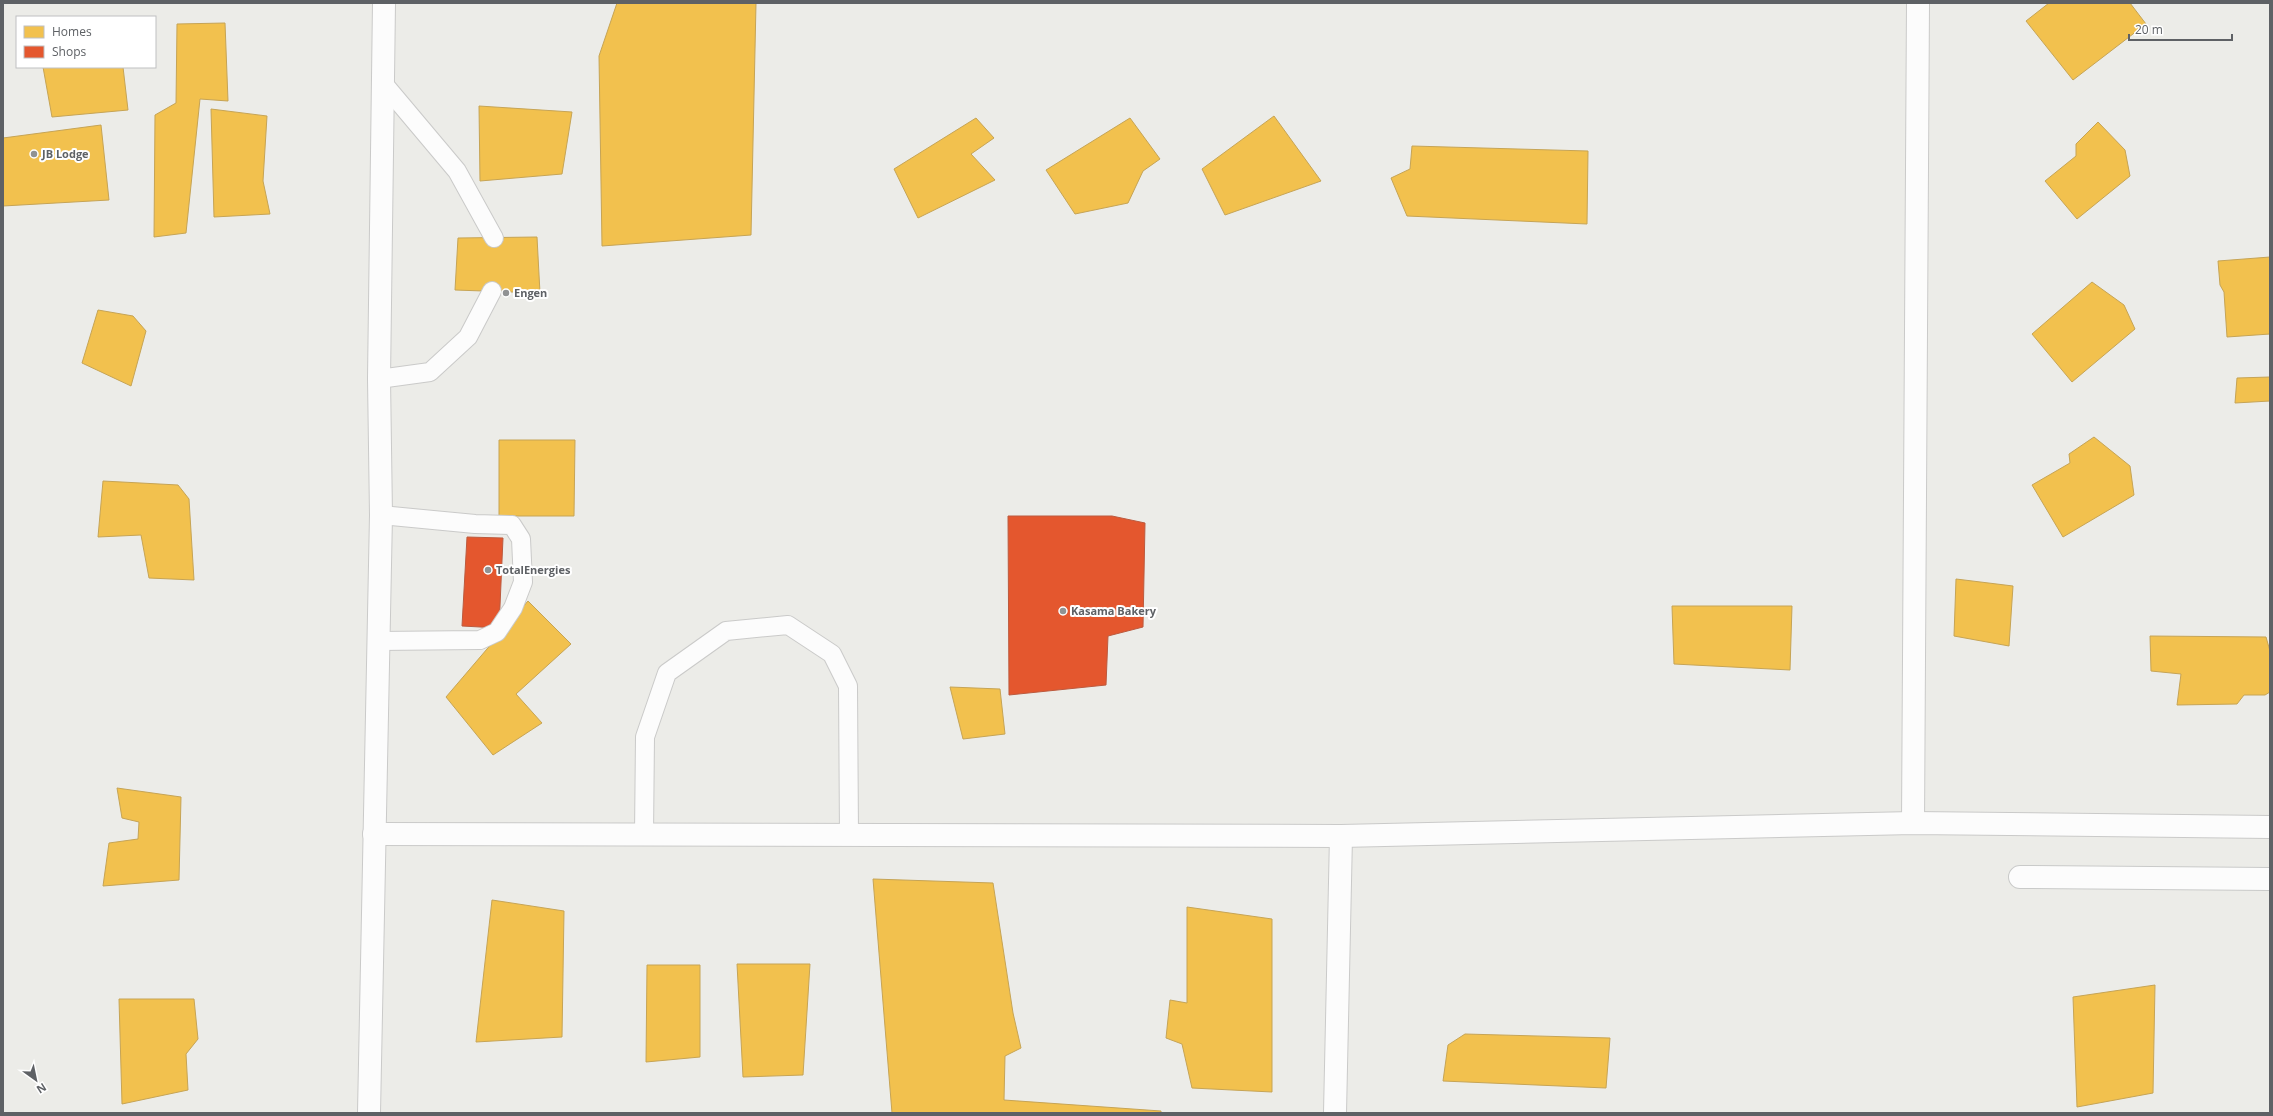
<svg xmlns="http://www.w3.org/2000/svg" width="2273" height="1116" viewBox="0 0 2273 1116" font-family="'Open Sans',sans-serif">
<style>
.homes{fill:#f2c14e;stroke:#c6a455}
.shops{fill:#e4572e;stroke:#bc5a3e}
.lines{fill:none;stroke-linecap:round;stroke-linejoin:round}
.lane-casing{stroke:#cacac9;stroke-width:20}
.street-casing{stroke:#cacac9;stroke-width:24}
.secondary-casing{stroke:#c9cac9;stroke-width:24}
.lane{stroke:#fcfcfc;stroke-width:18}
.street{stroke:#fcfcfc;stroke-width:22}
.secondary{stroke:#fcfcfc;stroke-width:22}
.poi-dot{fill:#909293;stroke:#fff;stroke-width:1.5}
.labels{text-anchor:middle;stroke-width:4;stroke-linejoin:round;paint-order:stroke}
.poi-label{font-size:11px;font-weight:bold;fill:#5e6165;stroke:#fff;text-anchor:start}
</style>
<rect width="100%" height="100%" fill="#ecece8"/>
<g class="homes">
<polygon points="617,3 756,3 751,235 602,246 599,56"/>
<polygon points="2049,3 2130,3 2146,24 2073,80 2026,21"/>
<polygon points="225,23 228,101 200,99 186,233 154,237 155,115 176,103 177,24"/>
<polygon points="43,67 123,67 128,110 52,117"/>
<polygon points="479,106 572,112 562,174 480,181"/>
<polygon points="211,109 267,116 263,181 270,214 214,217"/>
<polygon points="1274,116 1321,181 1225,215 1202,169"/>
<polygon points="976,118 994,138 971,154 995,180 918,218 894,169"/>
<polygon points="1130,118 1160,159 1143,171 1128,203 1075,214 1046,170"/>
<polygon points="2098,122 2125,150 2130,176 2077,219 2045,181 2076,156 2076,144"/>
<polygon points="101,125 109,200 3,206 3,138"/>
<polygon points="1412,146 1588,151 1587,224 1407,216 1391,178 1410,169"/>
<polygon points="537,237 540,293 455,290 458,238"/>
<polygon points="2270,257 2270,334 2227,337 2224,292 2220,285 2218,261"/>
<polygon points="2092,282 2124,305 2135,329 2072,382 2032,334"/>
<polygon points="98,310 133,316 146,331 131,386 82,363"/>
<polygon points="2270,377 2270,401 2235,403 2237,378"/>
<polygon points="2094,437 2130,466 2134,495 2063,537 2032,485 2070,463 2069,454"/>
<polygon points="499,440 575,440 574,516 499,516"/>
<polygon points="103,481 178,485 189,499 194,580 149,578 141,535 98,537"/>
<polygon points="1956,579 2013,586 2009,646 1954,636"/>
<polygon points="528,601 571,644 516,694 542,723 493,755 446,697"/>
<polygon points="1672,606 1792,606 1790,670 1674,664"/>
<polygon points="2150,636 2266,637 2270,651 2270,692 2265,695 2244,695 2237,704 2177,705 2181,674 2151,671"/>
<polygon points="950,687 1000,689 1005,734 963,739"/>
<polygon points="117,788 181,797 179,880 103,886 109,843 138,839 139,822 122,818"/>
<polygon points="873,879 993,883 1013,1013 1021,1048 1005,1056 1004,1100 1161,1111 1161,1113 892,1113"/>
<polygon points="492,900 564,911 562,1037 476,1042"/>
<polygon points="1187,907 1272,919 1272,1092 1192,1088 1182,1044 1166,1038 1170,1000 1187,1003"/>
<polygon points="737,964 810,964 803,1075 743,1077"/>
<polygon points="647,965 700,965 700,1057 646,1062"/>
<polygon points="2155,985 2153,1093 2077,1107 2073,997"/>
<polygon points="119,999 194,999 198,1039 186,1054 188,1090 122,1104"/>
<polygon points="1465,1034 1610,1038 1606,1088 1443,1081 1448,1045"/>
</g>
<g class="shops">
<polygon points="1008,516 1112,516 1145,523 1143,627 1108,636 1106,685 1009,695"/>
<polygon points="467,537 503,538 499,628 462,626"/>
</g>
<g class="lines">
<g class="lane-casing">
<g id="lane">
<polyline points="383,83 457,171 494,238"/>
<polyline points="379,379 430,372 468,337 492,291"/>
<polyline points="378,641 480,640 497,632 513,608 523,582 521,539 512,525 475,524 381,515"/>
<polyline points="644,835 645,737 667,673 726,631 788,625 832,654 848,686 849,835"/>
</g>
</g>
<g class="street-casing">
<g id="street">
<polyline points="1913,823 1918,3"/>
<polyline points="374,834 1341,836 1913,823 2270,827"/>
<polyline points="369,1113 381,515 379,379 384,3"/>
<polyline points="1335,1113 1341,836"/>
</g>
</g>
<g class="secondary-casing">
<polyline id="secondary" points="2020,877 2270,879"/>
</g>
<use href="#lane" class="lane"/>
<use href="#street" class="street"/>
<use href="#secondary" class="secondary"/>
</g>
<g class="poi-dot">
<circle cx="34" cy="154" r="4"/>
<circle cx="506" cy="293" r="4"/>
<circle cx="488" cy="570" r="4"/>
<circle cx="1063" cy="611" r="4"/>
</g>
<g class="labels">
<g class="poi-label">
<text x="42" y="158">JB Lodge</text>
<text x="514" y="297">Engen</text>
<text x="496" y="574">TotalEnergies</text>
<text x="1071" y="615">Kasama Bakery</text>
</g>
</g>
<rect width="2273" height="1116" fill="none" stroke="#5e6165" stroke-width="8"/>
<rect x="16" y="16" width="140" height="52" fill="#ffffff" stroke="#bfc0c1"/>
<rect x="24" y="26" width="20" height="12" fill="#f2c14e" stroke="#bfc0c1"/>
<text x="52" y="36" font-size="12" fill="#5e6165">Homes</text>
<rect x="24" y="46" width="20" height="12" fill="#e4572e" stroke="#bfc0c1"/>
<text x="52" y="56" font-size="12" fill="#5e6165">Shops</text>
<g transform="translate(36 1080) rotate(147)" stroke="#ffffff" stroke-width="3" paint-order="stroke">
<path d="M0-3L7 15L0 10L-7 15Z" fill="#5e6165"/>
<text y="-6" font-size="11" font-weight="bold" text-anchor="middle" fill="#5e6165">N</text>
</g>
<path d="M2129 34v6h103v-6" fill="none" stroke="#5e6165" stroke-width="2"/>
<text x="2135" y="34" font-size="12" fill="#5e6165" stroke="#ffffff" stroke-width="3" paint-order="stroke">20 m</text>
</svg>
